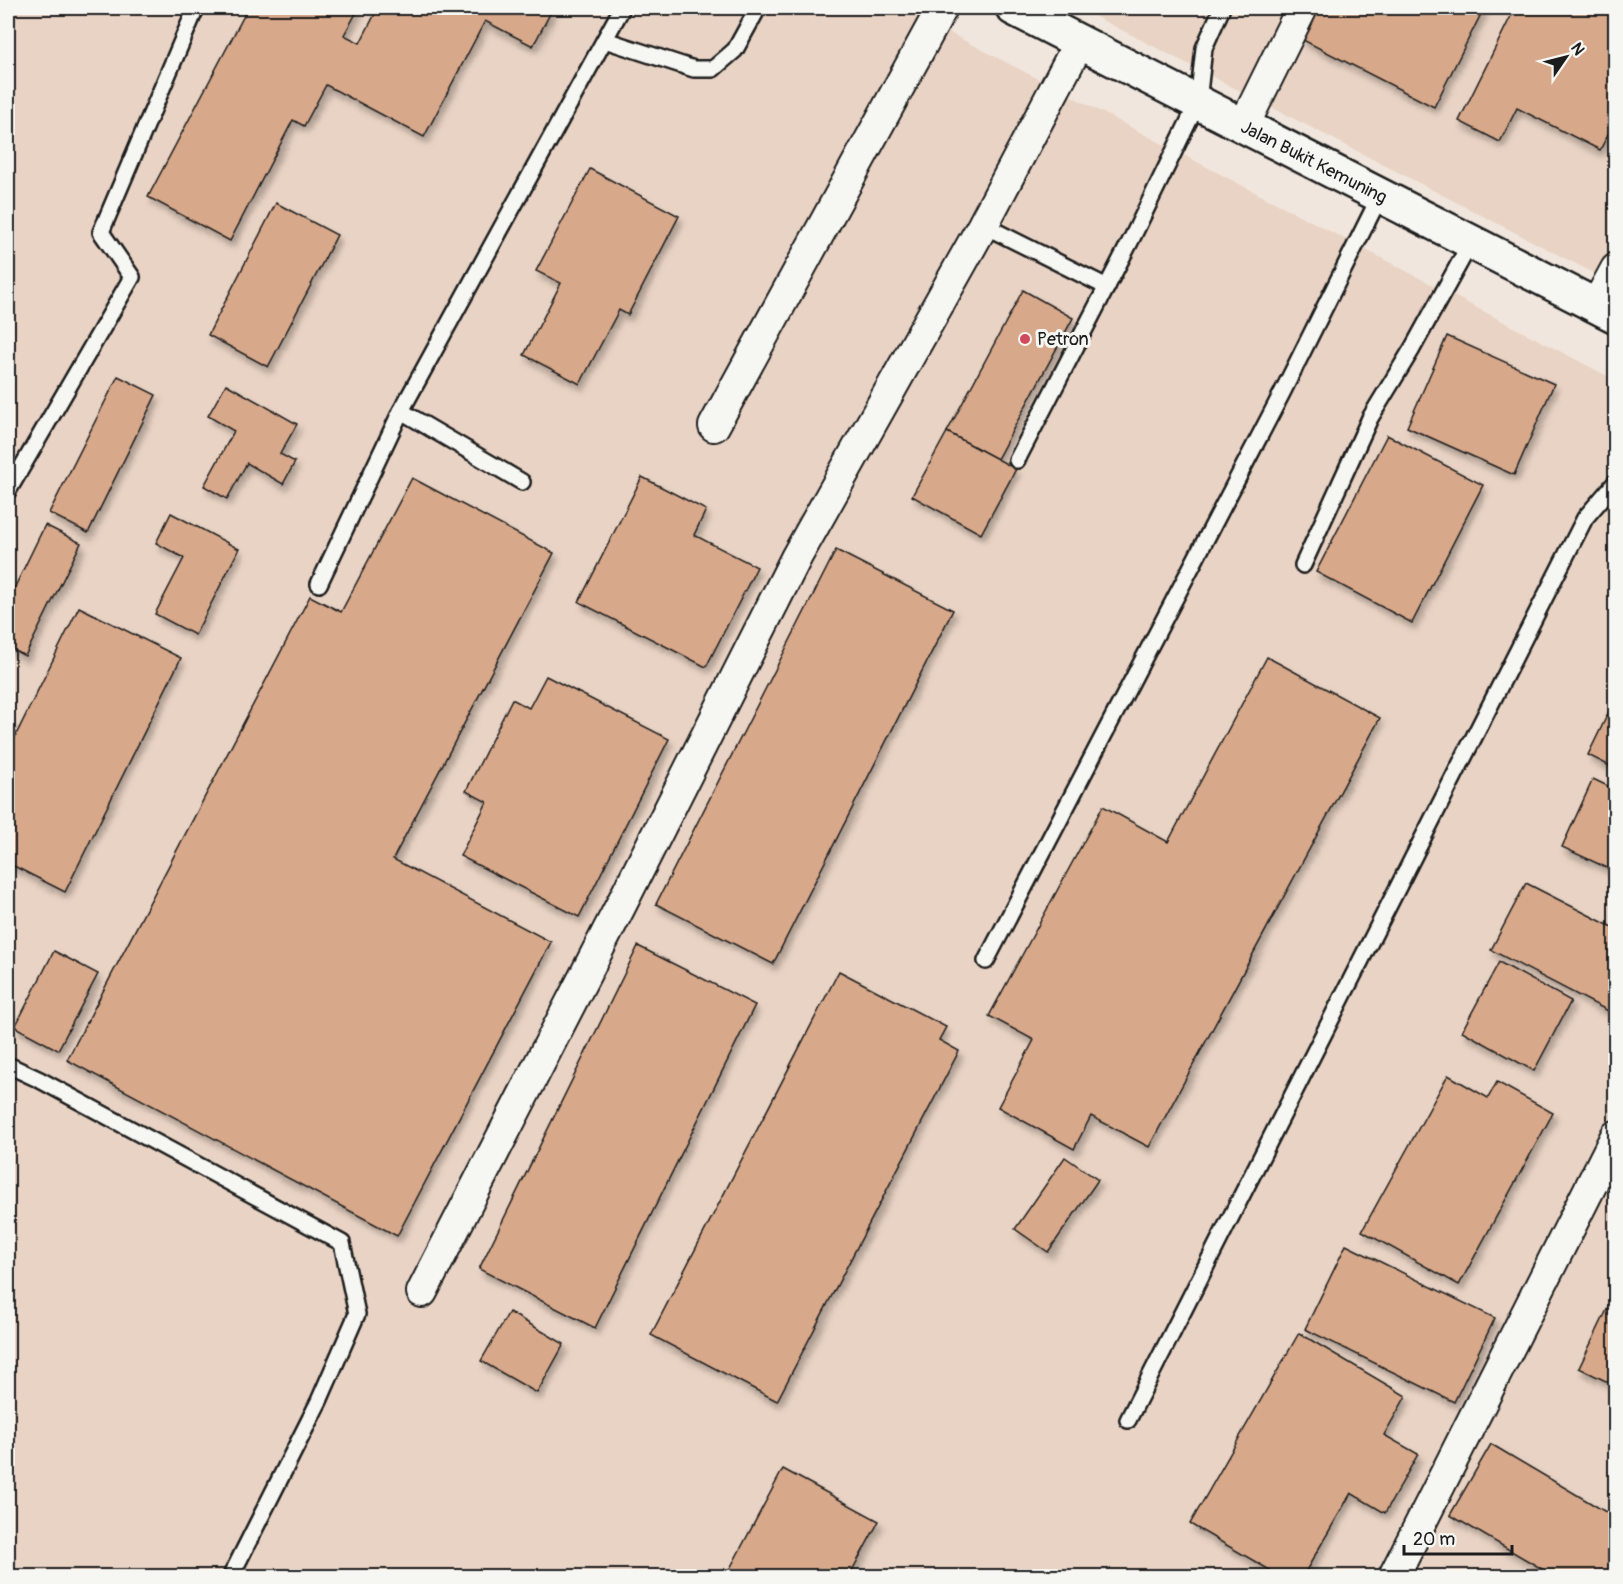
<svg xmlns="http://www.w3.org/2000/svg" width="1623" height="1584" viewBox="0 0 1623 1584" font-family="Pangolin,sans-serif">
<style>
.built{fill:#e9d3c4}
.building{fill:#d8a88a;stroke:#1c1c1c;stroke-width:1.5;filter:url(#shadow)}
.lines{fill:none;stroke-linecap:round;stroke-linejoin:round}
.service-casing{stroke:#1c1c1c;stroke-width:20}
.minor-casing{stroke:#1c1c1c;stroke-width:34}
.secondary-casing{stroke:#1c1c1c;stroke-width:38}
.service{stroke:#f6f6f2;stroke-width:15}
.minor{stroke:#f6f6f2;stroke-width:30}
.secondary{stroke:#f6f6f2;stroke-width:33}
.poi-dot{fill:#d1495b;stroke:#f6f6f2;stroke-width:2}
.labels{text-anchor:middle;stroke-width:6;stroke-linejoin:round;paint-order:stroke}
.street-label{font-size:18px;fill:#1c1c1c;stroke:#f6f6f2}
.poi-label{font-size:18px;fill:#1c1c1c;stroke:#f6f6f2;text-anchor:start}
</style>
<defs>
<filter id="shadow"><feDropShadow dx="3.5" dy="6" stdDeviation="3" flood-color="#0004"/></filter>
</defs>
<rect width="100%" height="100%" fill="#f0e6dd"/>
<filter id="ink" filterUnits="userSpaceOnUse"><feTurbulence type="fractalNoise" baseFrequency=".0167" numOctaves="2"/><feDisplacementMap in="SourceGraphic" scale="12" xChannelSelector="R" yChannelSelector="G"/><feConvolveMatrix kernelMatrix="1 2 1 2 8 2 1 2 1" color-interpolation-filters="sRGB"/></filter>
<g filter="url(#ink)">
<g class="built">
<polygon points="8,8 902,8 1615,380 1615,1576 8,1576"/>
<polygon points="1079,8 1615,8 1615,284"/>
</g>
<g class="building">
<polygon points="248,8 359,8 344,35 360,43 378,8 553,8 533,46 485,21 424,137 326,85 304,126 293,120 230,241 148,197"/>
<polygon points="1317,8 1484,8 1434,107 1301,39"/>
<polygon points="1515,8 1616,8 1616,119 1600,150 1517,108 1500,142 1459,121"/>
<polygon points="590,169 679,216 628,315 619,310 580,384 524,355 561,283 536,271"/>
<polygon points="276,203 337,235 268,367 208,335"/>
<polygon points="1023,290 1073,318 997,459 947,432"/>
<polygon points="1447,336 1554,384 1514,475 1407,427"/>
<polygon points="118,376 156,395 88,533 49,513"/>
<polygon points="226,384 297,424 280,454 295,462 283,484 247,463 227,499 204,486 234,431 208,416"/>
<polygon points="947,432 1016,469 981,534 912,496"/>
<polygon points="1387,435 1483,485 1412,623 1316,572"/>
<polygon points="642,477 706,510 694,535 757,567 706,667 579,602"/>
<polygon points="412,478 554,553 393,859 551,942 397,1236 67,1060 310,596 341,612"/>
<polygon points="171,513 239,549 195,635 155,614 184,558 156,543"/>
<polygon points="45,525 81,543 25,656 8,647 8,601"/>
<polygon points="836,550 953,610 773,964 656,904"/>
<polygon points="79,607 181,658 65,892 8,863 8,751"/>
<polygon points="1267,657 1380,718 1149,1147 1091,1116 1074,1149 998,1107 1034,1040 989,1016 1103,806 1168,842"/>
<polygon points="546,676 669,739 579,917 460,856 487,802 466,791 512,699 529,708"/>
<polygon points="1616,697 1616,769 1588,755"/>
<polygon points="1593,779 1616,790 1616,872 1562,847"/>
<polygon points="1526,883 1616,929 1616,1015 1491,950"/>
<polygon points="638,946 755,1005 595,1328 479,1269"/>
<polygon points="54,951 98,974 58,1050 15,1027"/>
<polygon points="1499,962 1571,1001 1534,1071 1462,1031"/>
<polygon points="839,971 946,1027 939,1040 959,1051 777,1401 651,1335"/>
<polygon points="1448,1075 1488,1098 1497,1082 1553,1113 1459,1285 1362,1231"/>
<polygon points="1065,1157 1098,1180 1048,1252 1015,1229"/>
<polygon points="1346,1245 1495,1318 1454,1402 1305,1329"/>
<polygon points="1616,1291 1616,1386 1579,1368"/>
<polygon points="509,1312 564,1344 537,1393 481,1361"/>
<polygon points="1299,1333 1406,1396 1384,1435 1418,1454 1385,1513 1351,1493 1303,1576 1280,1576 1190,1524"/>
<polygon points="1491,1444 1616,1518 1616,1569 1611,1576 1554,1576 1450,1515"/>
<polygon points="783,1469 879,1521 849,1576 726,1576"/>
</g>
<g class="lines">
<g class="service-casing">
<g id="service">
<polyline points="605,40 694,69 713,69 735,50 758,8"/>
<polyline points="983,225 1107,287"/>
<polyline points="1017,460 1132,238 1198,102 1204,48 1222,8"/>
<polyline points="522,482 401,411 622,8"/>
<polyline points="8,491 132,277 101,232 196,8"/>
<polyline points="1303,565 1370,418 1412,349 1471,242"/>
<polyline points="319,584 401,411"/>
<polyline points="986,961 1282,393 1380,196"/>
<polyline points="8,1065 40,1080 342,1243 357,1314 319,1401 231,1576"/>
<polyline points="1128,1420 1585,518 1616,482"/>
</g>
</g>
<g class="minor-casing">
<g id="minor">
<polyline points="1244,125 1302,8"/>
<polyline points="1596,306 1616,269"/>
<polyline points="714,426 942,8"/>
<polyline points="422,1292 620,907 797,556 983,225 1080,41"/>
<polyline points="1394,1576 1616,1136"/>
</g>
</g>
<g class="secondary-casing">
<polyline id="secondary" points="1013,8 1616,316"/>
</g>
<use href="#service" class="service"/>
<use href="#minor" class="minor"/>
<use href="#secondary" class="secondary"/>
</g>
</g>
<circle class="poi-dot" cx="1025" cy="339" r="6"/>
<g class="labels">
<g class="street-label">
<text transform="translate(1314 162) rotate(27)" y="6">Jalan Bukit Kemuning</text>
</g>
<g class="poi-label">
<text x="1037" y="345">Petron</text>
</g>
</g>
<rect width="1623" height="1584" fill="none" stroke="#f6f6f2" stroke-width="30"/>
<rect x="15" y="15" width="1593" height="1554" fill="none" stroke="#1c1c1c" stroke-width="2" filter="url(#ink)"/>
<g transform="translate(1566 57) rotate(55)" stroke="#f6f6f2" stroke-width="4.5" paint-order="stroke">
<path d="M0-4.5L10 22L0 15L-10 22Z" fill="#1c1c1c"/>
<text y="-9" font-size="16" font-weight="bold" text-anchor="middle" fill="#1c1c1c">N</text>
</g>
<path d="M1404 1545v9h108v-9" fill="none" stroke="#1c1c1c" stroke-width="3"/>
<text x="1413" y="1545" font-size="18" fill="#1c1c1c" stroke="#f6f6f2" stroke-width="4.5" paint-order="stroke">20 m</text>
</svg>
